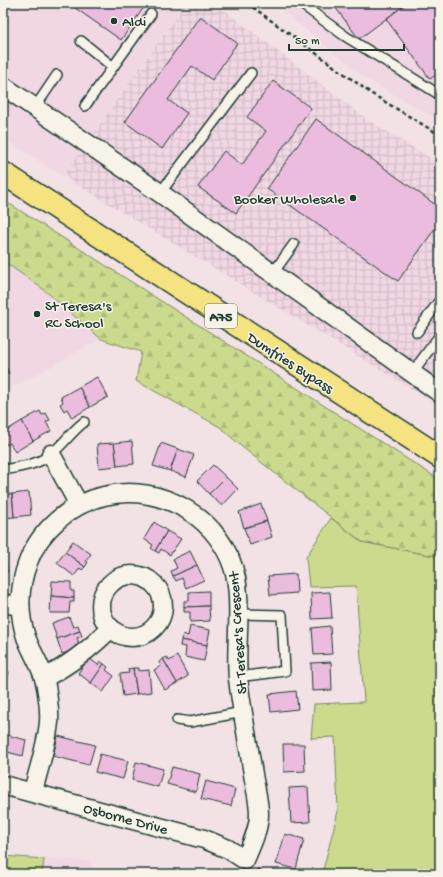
<svg xmlns="http://www.w3.org/2000/svg" width="443" height="877" viewBox="0 0 443 877" font-family="'Gochi Hand',sans-serif">
<style>
.built{fill:#f1d7e3}
.industrial{fill:url(#industrial-grid)}
.green{fill:#cbda8d;stroke:#758c60}
.forest{fill:url(#forest-firs);stroke:#758c60}
.building{fill:#ebbcde;stroke:#1f3d34}
.lines{fill:none;stroke-linecap:round;stroke-linejoin:round}
.service-casing{stroke:#1f3d34;stroke-width:12}
.minor-casing{stroke:#1f3d34;stroke-width:21}
.trunk-casing{stroke:#1f3d34;stroke-width:25}
.path{stroke:#1f3d34;stroke-width:2.5;stroke-dasharray:4 3;stroke-linecap:butt}
.service{stroke:#f7f3e8;stroke-width:9}
.minor{stroke:#f7f3e8;stroke-width:18}
.trunk{stroke:#f5e382;stroke-width:22}
.poi-dot{fill:#1f3d34;stroke:#f7f3e8;stroke-width:1.5}
.labels{text-anchor:middle;stroke-width:3;stroke-linejoin:round;paint-order:stroke}
.shield{fill:#f7f3e8;stroke:#60746a;stroke-width:1}
.shield-label{font-size:14px;font-weight:bold;fill:#1f3d34}
.poi-label{font-size:15px;fill:#1f3d34;stroke:#f7f3e8;text-anchor:start}
.street-label{font-size:15px;fill:#1f3d34;stroke:#f7f3e8}
</style>
<defs>
<pattern id="industrial-grid" width="8" height="8" patternUnits="userSpaceOnUse"><rect width="8" height="8" fill="#f1d7e3"/><path d="M0 4h8M4 0v8" fill="none" stroke="#ceb9c3"/></pattern>
<pattern id="forest-firs" width="22" height="20" patternUnits="userSpaceOnUse"><rect width="22" height="20" fill="#cbda8d"/><path d="M5 1l3.5 6h-7zM16 11l3.5 6h-7z" fill="#aebc7a"/></pattern>
</defs>
<rect width="100%" height="100%" fill="#f3e2e5"/>
<filter id="ink" filterUnits="userSpaceOnUse"><feTurbulence type="fractalNoise" baseFrequency=".025" numOctaves="2"/><feDisplacementMap in="SourceGraphic" scale="8" xChannelSelector="R" yChannelSelector="G"/><feConvolveMatrix kernelMatrix="1 2 1 2 8 2 1 2 1" color-interpolation-filters="sRGB"/></filter>
<g filter="url(#ink)">
<g class="built">
<polygon points="3,3 186,3 63,176 3,139"/>
<polygon points="273,3 440,3 440,121 366,79"/>
<polygon points="3,261 43,289 101,339 3,393"/>
<polygon points="3,856 90,861 97,874 3,874"/>
</g>
<polygon class="industrial" points="186,3 215,3 368,120 440,164 440,406 63,176"/>
<g class="green">
<polygon points="331,518 362,542 440,557 440,874 322,874 338,811 335,737 311,738 314,704 364,702 356,586 309,587 306,557"/>
<polygon points="3,856 44,859 42,874 3,874"/>
</g>
<polygon class="forest" points="3,201 13,206 440,480 440,557 362,542 242,447 220,427 136,381 141,352 101,339 43,289 3,261"/>
<g class="building">
<polygon points="68,3 147,3 121,40"/>
<polygon points="332,3 407,3 359,39"/>
<polygon points="407,3 440,4 440,72 430,79 386,19"/>
<polygon points="200,16 237,43 212,80 192,66 168,100 187,113 162,149 125,122"/>
<polygon points="273,81 311,108 236,213 198,187 224,151 242,165 266,131 247,117"/>
<polygon points="316,119 440,208 440,230 436,227 398,281 267,189"/>
<polygon points="3,362 9,373 3,376"/>
<polygon points="97,377 108,397 90,407 79,387"/>
<polygon points="79,387 90,407 72,418 67,409 64,411 60,404 63,402 61,397"/>
<polygon points="40,411 42,415 46,413 50,420 46,422 51,431 33,441 22,421"/>
<polygon points="22,421 33,441 15,452 10,443 7,445 3,439 6,436 4,432"/>
<polygon points="132,441 134,464 117,466 114,443"/>
<polygon points="114,443 117,466 99,468 97,444"/>
<polygon points="161,443 178,449 170,471 153,466"/>
<polygon points="178,449 194,455 186,477 170,471"/>
<polygon points="213,465 226,477 209,494 197,481"/>
<polygon points="226,477 238,489 222,506 209,494"/>
<polygon points="29,492 31,515 14,517 12,494"/>
<polygon points="3,494 12,494 14,517 3,518"/>
<polygon points="261,504 267,521 244,528 239,512"/>
<polygon points="267,521 272,537 250,545 244,528"/>
<polygon points="154,522 167,531 155,551 151,548 153,545 144,539"/>
<polygon points="167,531 181,539 170,555 161,549 159,553 155,551"/>
<polygon points="73,541 91,554 86,561 88,562 85,567 65,552"/>
<polygon points="3,549 5,549 7,572 3,573"/>
<polygon points="190,551 197,565 173,576 171,571 177,568 173,559"/>
<polygon points="65,552 85,567 82,570 80,568 74,576 57,563"/>
<polygon points="197,565 204,580 186,588 182,578 176,581 173,576"/>
<polygon points="296,574 297,593 270,595 268,576"/>
<polygon points="52,581 71,582 71,591 74,591 74,598 51,596"/>
<polygon points="209,591 209,606 184,607 184,601 189,601 189,592"/>
<polygon points="330,592 332,618 312,619 311,593"/>
<polygon points="51,596 74,598 74,602 70,602 69,613 50,613"/>
<polygon points="209,606 210,621 190,622 190,612 184,612 184,607"/>
<polygon points="69,617 73,627 78,625 80,631 57,639 52,623"/>
<polygon points="190,626 210,630 207,645 181,640 183,634 188,636"/>
<polygon points="330,626 332,654 314,655 312,628"/>
<polygon points="80,631 82,636 77,638 81,648 62,654 57,639"/>
<polygon points="181,640 207,645 204,661 185,657 186,647 180,646"/>
<polygon points="177,656 188,676 177,683 163,659 167,657 169,661"/>
<polygon points="89,658 98,665 100,661 104,664 91,683 78,673"/>
<polygon points="163,659 177,683 165,690 154,670 161,666 159,662"/>
<polygon points="331,662 332,690 312,691 311,663"/>
<polygon points="104,664 108,667 106,670 114,676 103,692 91,683"/>
<polygon points="133,668 137,694 123,696 120,674 129,673 128,669"/>
<polygon points="133,668 139,668 139,671 149,670 151,692 137,694"/>
<polygon points="3,671 9,672 3,697"/>
<polygon points="296,691 298,709 271,712 269,694"/>
<polygon points="3,734 26,740 23,756 3,751"/>
<polygon points="58,736 95,745 89,765 53,756"/>
<polygon points="283,744 304,744 305,771 284,772"/>
<polygon points="100,754 128,761 123,779 95,772"/>
<polygon points="136,762 163,769 158,787 132,780"/>
<polygon points="172,767 200,774 196,792 167,784"/>
<polygon points="206,781 235,789 231,806 201,799"/>
<polygon points="308,787 310,822 291,823 289,788"/>
<polygon points="285,834 304,839 296,869 276,864"/>
</g>
<g class="lines">
<g class="service-casing">
<g id="service">
<polyline points="300,3 345,36 440,95"/>
<polyline points="81,41 113,67"/>
<polyline points="85,106 151,14"/>
<polyline points="34,109 57,75"/>
<polyline points="160,193 251,73"/>
<polyline points="273,273 294,244"/>
<polyline points="417,332 440,300"/>
<polyline points="412,373 440,335"/>
<path d="M3 470C19 467 37 465 50 455 63 445 71 432 84 422"/>
<polyline points="237,614 282,615 285,671 238,677"/>
<polyline points="177,720 190,722 243,712"/>
</g>
</g>
<g class="minor-casing">
<g id="minor">
<polyline points="3,86 160,193 440,393"/>
<polyline points="51,454 79,505"/>
<circle cx="132" cy="606" r="31"/>
<polyline points="3,604 20,605"/>
<path d="M44 678C70 665 91 648 111 628"/>
<path d="M3 785 204 839 228 849 245 860C251 846 259 829 259 814 259 801 255 787 253 774 248 742 242 711 238 679 235 646 242 611 236 578 224 519 161 482 104 496 70 504 40 530 28 562 19 586 18 613 26 637 31 651 40 664 44 678 47 688 50 711 49 722 47 745 38 770 33 792"/>
</g>
</g>
<g class="trunk-casing">
<polyline id="trunk" points="3,173 440,457"/>
</g>
<g class="path">
<polyline points="247,3 372,94 440,135"/>
<polyline points="3,5 4,3"/>
<polyline points="257,869 264,874"/>
</g>
<use href="#service" class="service"/>
<use href="#minor" class="minor"/>
<use href="#trunk" class="trunk"/>
</g>
</g>
<g class="poi-dot">
<circle cx="114" cy="21" r="4"/>
<circle cx="353" cy="198" r="4"/>
<circle cx="37" cy="314" r="4"/>
</g>
<g class="labels">
<rect class="shield" x="205" y="304" width="32" height="24" rx="3"/>
<g class="shield-label">
<text x="221" y="321">A75</text>
</g>
<g class="poi-label">
<text x="122" y="26">Aldi</text>
<text x="345" y="203" text-anchor="end">Booker Wholesale</text>
<text x="45" y="310">St Teresa's<tspan x="45" dy="17">RC School</tspan></text>
</g>
<g class="street-label">
<text transform="translate(291 362) rotate(33)" y="5">Dumfries Bypass</text>
<text transform="translate(237 633) rotate(-94)" y="5">St Teresa's Crescent</text>
<text transform="translate(126 818) rotate(15)" y="5">Osborne Drive</text>
</g>
</g>
<rect width="443" height="877" fill="none" stroke="#f7f3e8" stroke-width="16"/>
<rect x="8" y="8" width="427" height="861" fill="none" stroke="#1f3d34" stroke-width="1.5" filter="url(#ink)"/>
<path d="M289 44v6h115v-6" fill="none" stroke="#1f3d34" stroke-width="2"/>
<text x="295" y="44" font-size="12" fill="#1f3d34" stroke="#f7f3e8" stroke-width="3" paint-order="stroke">50 m</text>
</svg>
